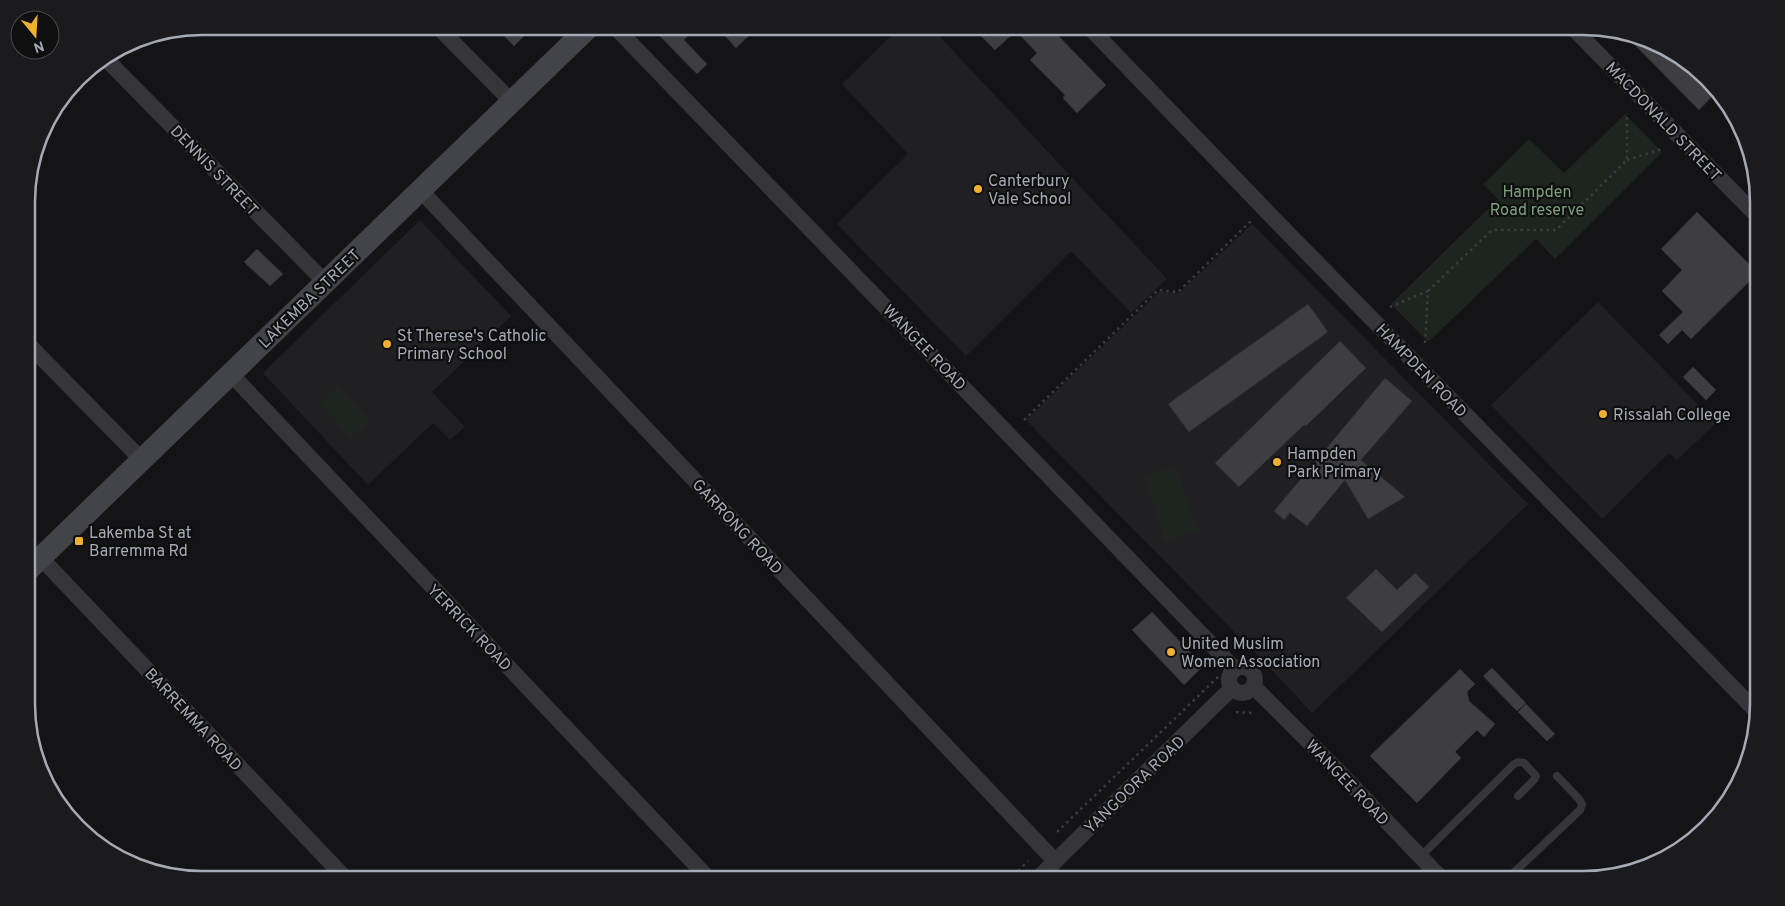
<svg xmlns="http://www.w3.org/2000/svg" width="1785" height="906" viewBox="0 0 1785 906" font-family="Overpass,sans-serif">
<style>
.built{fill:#202022}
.green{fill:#1e251f}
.building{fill:#3e3e42;stroke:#2e2e31}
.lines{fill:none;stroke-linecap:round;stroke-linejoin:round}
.path{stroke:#3b3c41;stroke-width:2.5;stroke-dasharray:2.5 4;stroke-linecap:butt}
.service{stroke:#35353a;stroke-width:8}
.minor{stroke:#35353a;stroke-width:16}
.secondary{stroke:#43444a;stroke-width:22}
.poi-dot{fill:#efb032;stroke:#0f0f10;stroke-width:2}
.labels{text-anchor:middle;stroke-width:4.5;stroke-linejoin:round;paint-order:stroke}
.street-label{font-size:16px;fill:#a5aab5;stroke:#0f0f10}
.poi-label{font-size:16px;fill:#a5aab5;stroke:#0f0f10;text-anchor:start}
.park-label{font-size:16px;fill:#7ca07f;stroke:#0f0f10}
.rim{fill:none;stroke:#a5aab5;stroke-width:2.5}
</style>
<rect width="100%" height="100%" fill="#141315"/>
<g class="built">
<polygon points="901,26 930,26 1167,279 1131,313 1071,251 966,356 837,224 908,154 842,84"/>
<polygon points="420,220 511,316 432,392 465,427 450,440 433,423 368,485 263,373"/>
<polygon points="1252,224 1528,504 1312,713 1253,650 1262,643 1255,638 1247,645 1026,420 1160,291 1179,293"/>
<polygon points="1598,302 1716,423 1677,460 1669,453 1602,519 1491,405"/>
</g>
<g class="green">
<polygon points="1625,114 1662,152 1555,259 1536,239 1428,342 1391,304 1498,199 1483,184 1529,139 1564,173"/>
<polygon points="338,386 370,421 351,438 319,403"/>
<polygon points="1176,466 1197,531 1165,541 1145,476"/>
</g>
<g class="building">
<polygon points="494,26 534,26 514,46"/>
<polygon points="650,26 699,26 684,40 707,64 697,74"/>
<polygon points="716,26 759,26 736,48"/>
<polygon points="991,26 1049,26 1106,85 1077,113 1063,98 1065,95 1030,60 1037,53 1016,31 995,50 981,36"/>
<polygon points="1626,36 1660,44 1717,91 1699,110"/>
<polygon points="1697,212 1758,273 1691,339 1682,330 1668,344 1659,335 1683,312 1662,291 1682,270 1661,249"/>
<polygon points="257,249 283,274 270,286 244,262"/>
<polygon points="1308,304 1328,332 1189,432 1168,404"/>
<polygon points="1340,341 1366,368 1306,426 1304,425 1239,487 1215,463"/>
<polygon points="1693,367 1716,390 1706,400 1683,377"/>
<polygon points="1385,378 1412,401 1361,460 1405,497 1368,519 1345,480 1307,526 1290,513 1284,520 1274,511"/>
<polygon points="1376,569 1397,590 1415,573 1429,587 1382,632 1346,598"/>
<polygon points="1152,612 1203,666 1184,685 1132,630"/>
<polygon points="1492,668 1526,703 1517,711 1483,676"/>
<polygon points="1460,669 1475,684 1467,692 1469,701 1495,724 1484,737 1477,730 1455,752 1461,758 1417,803 1370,756"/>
<polygon points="1526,704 1555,734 1547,741 1518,712"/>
</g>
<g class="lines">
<g class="path">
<polyline points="1627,160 1662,149"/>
<polyline points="1390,307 1428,291"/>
<polyline points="1425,343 1428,291 1492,230 1556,230 1627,160 1627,113"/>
<polyline points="1024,420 1158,290 1178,292 1252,220"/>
<polyline points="1236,712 1253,713"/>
<polyline points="1057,832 1219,676"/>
<polyline points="1009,880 1028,861"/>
</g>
<g class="service">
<polyline points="1420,857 1514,764 1518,762 1524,763 1536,776 1534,780 1518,796"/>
<polyline points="1507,879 1580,810 1582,804 1579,799 1557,776"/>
</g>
<g class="minor">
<polyline points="437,26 512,102"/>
<polyline points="614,26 1235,669"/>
<polyline points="1088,26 1276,221 1757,712"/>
<polyline points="1571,26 1757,216"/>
<polyline points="105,58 325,282"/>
<polyline points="421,191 1055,861"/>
<polyline points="27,343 142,460"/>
<polyline points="231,374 710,880"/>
<polyline points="41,558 347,880"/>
<circle cx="1242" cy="680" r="13"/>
<polyline points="1253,686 1338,771 1442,879"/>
<polyline points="1036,880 1232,688"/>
</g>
<polyline class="secondary" points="27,571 590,26"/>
</g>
<g class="poi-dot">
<circle cx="978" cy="189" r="5"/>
<circle cx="387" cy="344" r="5"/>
<circle cx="1603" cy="414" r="5"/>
<circle cx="1277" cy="462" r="5"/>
<rect x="74" y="536" width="10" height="10" rx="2.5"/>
<circle cx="1171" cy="652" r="5"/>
</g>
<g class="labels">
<g class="street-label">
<text transform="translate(1664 121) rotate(46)" y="6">MACDONALD STREET</text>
<text transform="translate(215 170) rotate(46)" y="6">DENNIS STREET</text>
<text transform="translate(309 298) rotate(-44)" y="6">LAKEMBA STREET</text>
<text transform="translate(925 347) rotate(46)" y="6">WANGEE ROAD</text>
<text transform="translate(1422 370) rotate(46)" y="6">HAMPDEN ROAD</text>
<text transform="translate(738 526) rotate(47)" y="6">GARRONG ROAD</text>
<text transform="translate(470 627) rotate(46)" y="6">YERRICK ROAD</text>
<text transform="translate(194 719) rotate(47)" y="6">BARREMMA ROAD</text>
<text transform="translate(1348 782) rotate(46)" y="6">WANGEE ROAD</text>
<text transform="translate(1134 784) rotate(-44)" y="6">YANGOORA ROAD</text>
</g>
<g class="poi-label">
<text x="988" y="186">Canterbury<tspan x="988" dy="18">Vale School</tspan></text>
<text x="397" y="341">St Therese's Catholic<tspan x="397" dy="18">Primary School</tspan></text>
<text x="1613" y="420">Rissalah College</text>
<text x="1287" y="459">Hampden<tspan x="1287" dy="18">Park Primary</tspan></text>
<text x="89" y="538">Lakemba St at<tspan x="89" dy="18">Barremma Rd</tspan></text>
<text x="1181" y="649">United Muslim<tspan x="1181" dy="18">Women Association</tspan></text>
</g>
<g class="park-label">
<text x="1537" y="197">Hampden<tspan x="1537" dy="18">Road reserve</tspan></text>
</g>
</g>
<path d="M0 0H1785V906H0ZM202 35H1583A167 167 0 0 1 1750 202V704A167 167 0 0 1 1583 871H202A167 167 0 0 1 35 704V202A167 167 0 0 1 202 35Z" fill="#1b1b1d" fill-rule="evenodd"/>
<path class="rim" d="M202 35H1583A167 167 0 0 1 1750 202V704A167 167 0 0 1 1583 871H202A167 167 0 0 1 35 704V202A167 167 0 0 1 202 35Z"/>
<g transform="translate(35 35) rotate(162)"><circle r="24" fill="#0f0f10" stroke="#4b4d52"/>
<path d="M0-4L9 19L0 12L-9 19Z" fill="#efb032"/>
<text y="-8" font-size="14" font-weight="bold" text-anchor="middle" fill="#a5aab5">N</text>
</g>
</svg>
